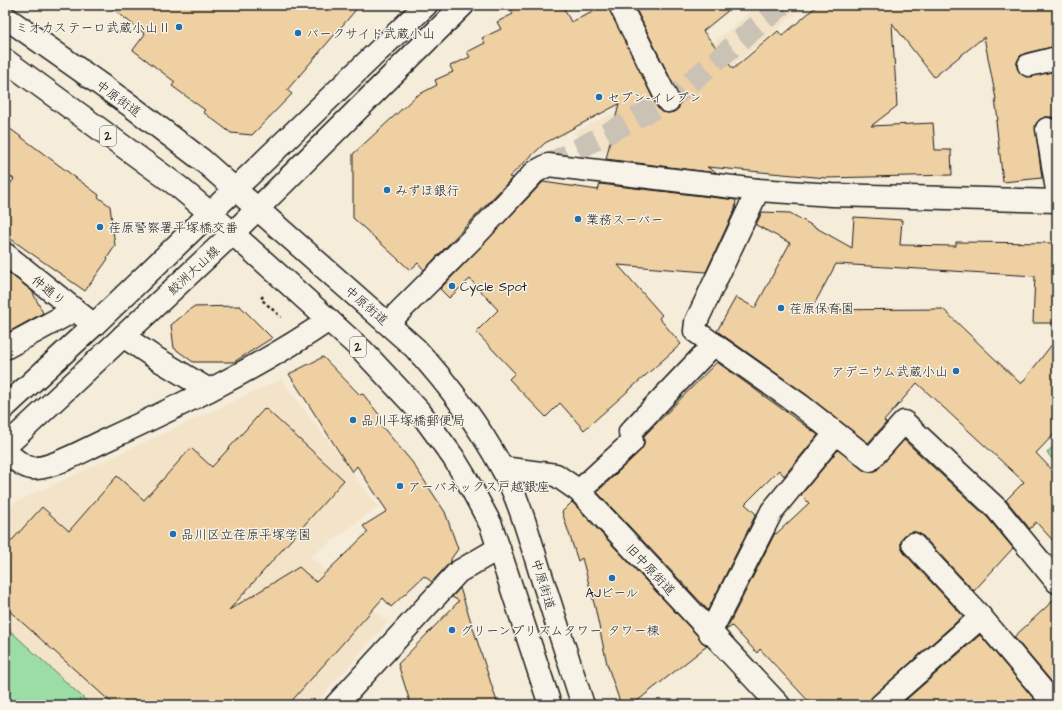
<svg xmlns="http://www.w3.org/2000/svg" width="1062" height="710" viewBox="0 0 1062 710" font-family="'Architects Daughter','Klee One',sans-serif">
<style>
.built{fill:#f3e4c9}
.green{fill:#9cdda6;stroke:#5c7c61}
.building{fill:#efd0a2;stroke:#1c1c1c}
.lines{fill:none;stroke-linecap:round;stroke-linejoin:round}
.minor-tunnel{stroke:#cac2b4;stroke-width:22;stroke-dasharray:22 11;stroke-linecap:butt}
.minor-casing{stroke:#1c1c1c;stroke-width:25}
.major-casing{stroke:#1c1c1c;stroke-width:25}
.path{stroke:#1c1c1c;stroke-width:2.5;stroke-dasharray:3 3;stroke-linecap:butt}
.minor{stroke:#f7f3e8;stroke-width:22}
.major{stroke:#f7f3e8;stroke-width:22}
.poi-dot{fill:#1f6fb2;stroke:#f7f3e8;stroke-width:1.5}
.labels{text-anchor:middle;stroke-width:3;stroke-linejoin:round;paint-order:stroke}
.shield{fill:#f7f3e8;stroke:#5e5c59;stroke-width:1}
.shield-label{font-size:12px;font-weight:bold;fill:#1c1c1c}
.poi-label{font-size:13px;fill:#1c1c1c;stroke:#f7f3e8;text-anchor:start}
.street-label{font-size:13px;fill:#1c1c1c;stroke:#f7f3e8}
</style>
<rect width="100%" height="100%" fill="#f5ecda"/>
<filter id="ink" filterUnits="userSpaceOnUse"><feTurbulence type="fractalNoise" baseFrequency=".025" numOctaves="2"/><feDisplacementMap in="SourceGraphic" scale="8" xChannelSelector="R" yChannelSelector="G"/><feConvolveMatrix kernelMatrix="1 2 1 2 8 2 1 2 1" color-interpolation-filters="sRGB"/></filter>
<g filter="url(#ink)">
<g class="built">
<polygon points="759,5 806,5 662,125 602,153 572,133 652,95 646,80 670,69 673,76"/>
<polygon points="281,379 378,507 310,557 388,622 314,705 5,705 5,511 16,502"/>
</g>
<g class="green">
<polygon points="1057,442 1057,464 1047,453"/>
<polygon points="5,626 91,705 5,705"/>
</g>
<g class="building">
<polygon points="108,5 360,5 287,90 292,94 252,135 231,133 203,112 205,110 172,86 175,82 133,50 145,34"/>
<polygon points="509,5 562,5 571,22 608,5 657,107 661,112 668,113 674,112 679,108 680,101 679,96 634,5 735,5 703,31 733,69 778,31 782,36 818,5 1057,5 1057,46 1026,53 1020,56 1017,62 1017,68 1020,73 1026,77 1057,71 1057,122 1052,117 1045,117 1039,120 1035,125 1042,178 1003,182 996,121 998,120 995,99 996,99 984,37 934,77 892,23 897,106 871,126 933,123 935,150 951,150 952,175 826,178 707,167 717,173 606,159 619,104 545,143 509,177 512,178 424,270 418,263 410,270 353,218 353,154 416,96 437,85 435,80 453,72 450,66 470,57 467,52 485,43 482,38 501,29 497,22 513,14"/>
<polygon points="5,125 99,195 98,197 110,206 115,246 107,258 108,259 85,291 5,235 5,191 14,179 5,173"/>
<polygon points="543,182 598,190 600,184 736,200 735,209 706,272 618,265 662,315 659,318 681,344 584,430 560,403 546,417 509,379 515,373 476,332 498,310 470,279 449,298 440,289"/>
<polygon points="762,212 790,213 852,248 854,217 902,220 900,245 956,246 956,242 1057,243 1057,323 1033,323 1035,276 836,264 811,310 943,309 1021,384 1057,338 1057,431 1036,453 1057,475 1057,545 1036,522 1030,529 1006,500 1024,482 917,383 884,421 886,423 868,443 807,395 717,331 736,297 755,308 790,243 756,225"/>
<polygon points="5,270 32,291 43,313 5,334"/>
<polygon points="240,306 272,338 234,362 193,362 174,348 171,325 193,307"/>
<polygon points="323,357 360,395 363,394 384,421 380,424 412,462 445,512 458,549 451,559 451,561 432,582 424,576 391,607 383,598 288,705 114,705 5,607 5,548 42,507 69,531 117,476 144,500 191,448 212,467 265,408 344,480 229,610 299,567 316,582 368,532 363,526 387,511 357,466 352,472 289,374"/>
<polygon points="717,362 818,435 784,476 779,470 745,504 756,514 708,610 597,492 640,451 644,445 644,436"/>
<polygon points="904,440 987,517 1013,548 974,591 922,535 916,532 911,532 905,535 901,541 901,547 904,553 963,616 873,696 869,705 812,705 760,649 757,653 732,626 726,630 775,533 776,534 809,503 801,495 838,450 863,470 874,472 879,468"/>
<polygon points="572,502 707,646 632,705 621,705 607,664 595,607 582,558 578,561 562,512"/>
<polygon points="460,588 498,705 411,705 398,664 459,601 452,597"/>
<polygon points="1057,597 1057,688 1014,637"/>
<polygon points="980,635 1039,705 900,705"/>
</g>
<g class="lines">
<polyline class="minor-tunnel" points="548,165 668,101 782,5"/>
<g class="minor-casing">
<g id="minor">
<polyline points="620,5 668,101"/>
<polyline points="1029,65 1057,58"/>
<polyline points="1047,129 1057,190"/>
<polyline points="758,190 696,322 695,331 800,405 870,460 904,422 996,508 1057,582"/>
<polyline points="5,254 94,325"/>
<polyline points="388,323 475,236 535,172 548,165 758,190 832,195 1057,201"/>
<polyline points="123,336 154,357 209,390"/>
<polyline points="5,348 75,310"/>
<path d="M5 452C14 458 25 470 37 468 55 467 86 449 104 441 181 405 259 368 329 320"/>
<polyline points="502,468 556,475 579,491 779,705"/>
<polyline points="579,491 632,442 630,432 714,344"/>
<polyline points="913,544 981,617 1055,705"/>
<polyline points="710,633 772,511 835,434"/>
<polyline points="336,705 458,572 499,548"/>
<polyline points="881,705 981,617"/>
</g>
</g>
<g class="major-casing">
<g id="major">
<path d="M5 17 131 106 202 160 415 348C449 385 478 424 502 468 520 501 530 540 541 575 555 619 569 662 583 705"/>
<polyline points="5,60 179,187 210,213 363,351 420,412 453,457 467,480 491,525 550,705"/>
<polyline points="5,407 94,325 426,5"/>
<polyline points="5,447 233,233 463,5"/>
</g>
</g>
<polyline class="path" points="263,296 261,299 281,317"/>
<use href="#minor" class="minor"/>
<use href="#major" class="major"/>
</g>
</g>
<g class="poi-dot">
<circle cx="179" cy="27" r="4"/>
<circle cx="298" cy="33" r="4"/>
<circle cx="599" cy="97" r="4"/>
<circle cx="387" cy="190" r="4"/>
<circle cx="578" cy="219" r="4"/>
<circle cx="100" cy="227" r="4"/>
<circle cx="452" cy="286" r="4"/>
<circle cx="781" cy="308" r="4"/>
<circle cx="956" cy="371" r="4"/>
<circle cx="353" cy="420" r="4"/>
<circle cx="400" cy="486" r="4"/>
<circle cx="173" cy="534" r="4"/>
<circle cx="612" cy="578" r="4"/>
<circle cx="452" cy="630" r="4"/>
</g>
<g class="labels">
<g class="shield">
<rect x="100" y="126" width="16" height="20" rx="3"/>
<rect x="350" y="337" width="16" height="20" rx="3"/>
</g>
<g class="shield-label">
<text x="108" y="140">2</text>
<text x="358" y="351">2</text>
</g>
<g class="poi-label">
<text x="171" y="32" text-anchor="end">ミオカステーロ武蔵小山Ⅱ</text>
<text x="306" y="38">パークサイド武蔵小山</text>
<text x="607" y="102">セブン-イレブン</text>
<text x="395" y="195">みずほ銀行</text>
<text x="586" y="224">業務スーパー</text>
<text x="108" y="232">荏原警察署平塚橋交番</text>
<text x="460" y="291">Cycle Spot</text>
<text x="789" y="313">荏原保育園</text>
<text x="948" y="376" text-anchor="end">アデニウム武蔵小山</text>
<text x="361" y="425">品川平塚橋郵便局</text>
<text x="408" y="491">アーバネックス戸越銀座</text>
<text x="181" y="539">品川区立荏原平塚学園</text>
<text x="612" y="597" text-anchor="middle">AJビール</text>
<text x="460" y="635">グリーンプリズムタワー タワー棟</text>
</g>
<g class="street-label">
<text transform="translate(119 98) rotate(36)" y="5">中原街道</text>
<text transform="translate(193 270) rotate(-43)" y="5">鮫洲大山線</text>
<text transform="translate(49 290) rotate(39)" y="5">仲通り</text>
<text transform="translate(367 305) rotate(41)" y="5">中原街道</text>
<text transform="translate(651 569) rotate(47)" y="5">旧中原街道</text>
<text transform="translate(544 584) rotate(73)" y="5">中原街道</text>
</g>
</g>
<rect width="1062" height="710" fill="none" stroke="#f7f3e8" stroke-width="20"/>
<rect x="10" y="10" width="1042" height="690" fill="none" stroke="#1c1c1c" stroke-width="1.5" filter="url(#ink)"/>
</svg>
